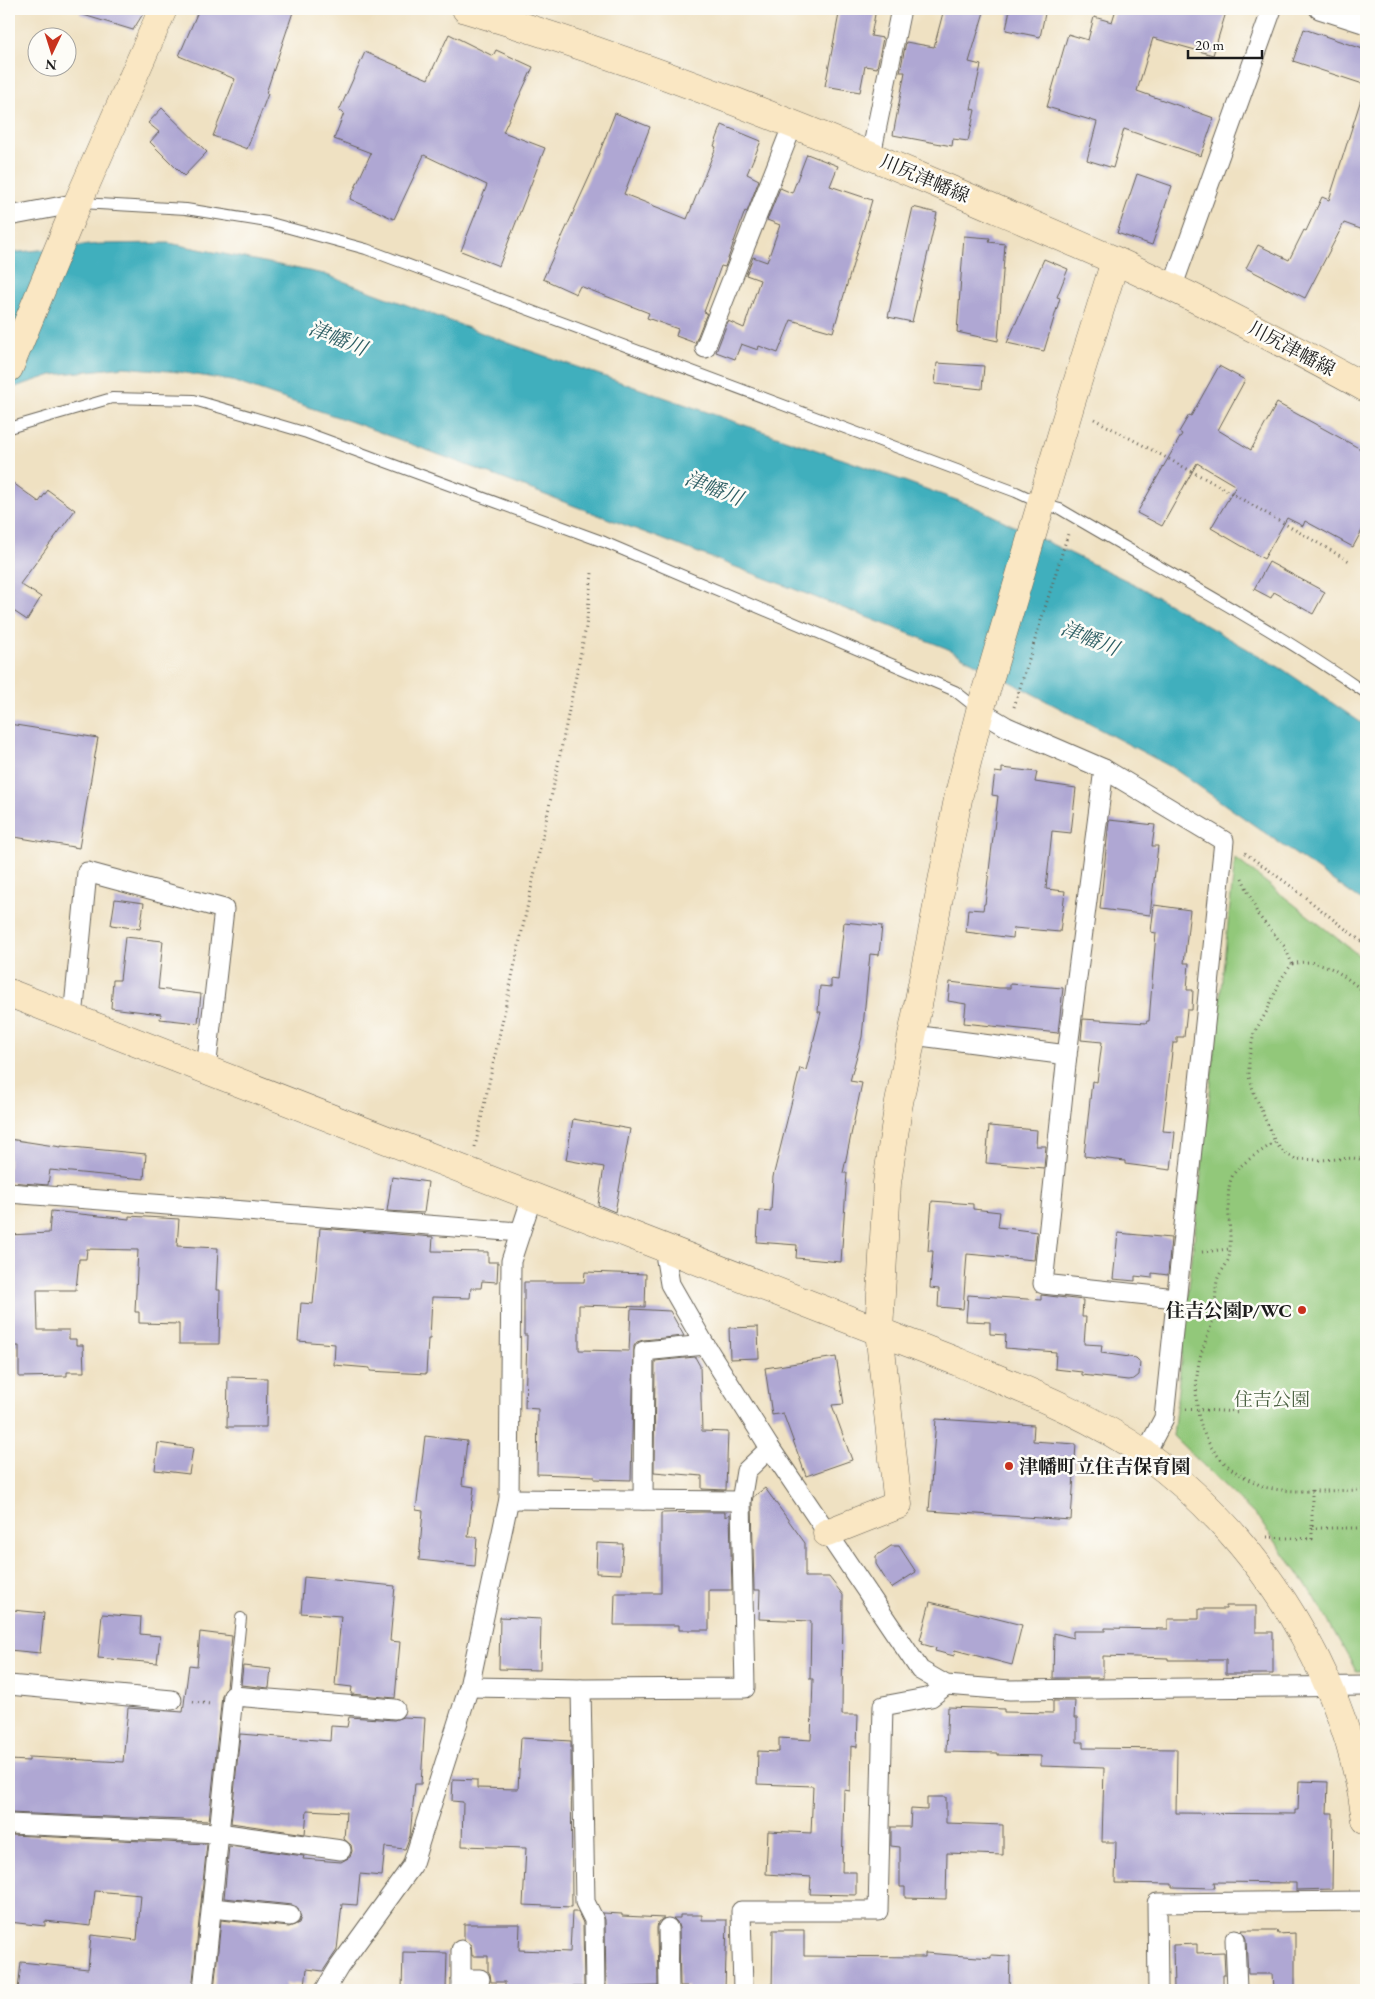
<svg xmlns="http://www.w3.org/2000/svg" width="1375" height="1999" viewBox="0 0 1375 1999" font-family="'EB Garamond','Noto Serif JP',serif">
<style>
.green{fill:#92c87a;stroke:#57724b}
.water{fill:#41afbd;stroke:#2e666c}
.building{fill:#afa7d3}
.lines{fill:none;stroke-linecap:round;stroke-linejoin:round}
.lane-casing{stroke:#666156;stroke-width:12}
.street-casing{stroke:#666156;stroke-width:21}
.secondary-casing{stroke:#666156;stroke-width:29}
.path{stroke:#666156;stroke-width:3;stroke-dasharray:1 4;stroke-linecap:butt}
.lane{stroke:#fff;stroke-width:10}
.street{stroke:#fff;stroke-width:19}
.secondary{stroke:#fae7c3;stroke-width:28}
.poi-dot{fill:#c8321e;stroke:#fdfcf7;stroke-width:2}
.labels{text-anchor:middle;stroke-width:5;stroke-linejoin:round;paint-order:stroke}
.street-label{font-size:19px;fill:#1c1c1c;stroke:#fdfcf7}
.poi-label{font-size:19px;font-weight:bold;fill:#1c1c1c;stroke:#fdfcf7;text-anchor:end}
.park-label{font-size:19px;fill:#4b6142;stroke:#fdfcf7}
.water-label{font-size:20px;font-style:italic;fill:#2d5e64;stroke:#fdfcf7}
</style>
<rect width="100%" height="100%" fill="#fdfcf7"/>
<filter id="ink" filterUnits="userSpaceOnUse"><feTurbulence type="fractalNoise" baseFrequency=".02" numOctaves="2"/><feDisplacementMap in="SourceGraphic" scale="10" xChannelSelector="R" yChannelSelector="G"/><feConvolveMatrix kernelMatrix="1 2 1 2 8 2 1 2 1" color-interpolation-filters="sRGB"/></filter>
<filter id="wash" filterUnits="userSpaceOnUse"><feTurbulence type="fractalNoise" baseFrequency=".0096" numOctaves="4" result="noise"/><feDisplacementMap in="SourceGraphic" scale="20" xChannelSelector="R" yChannelSelector="G"/><feGaussianBlur stdDeviation="1.12" result="paint"/><feColorMatrix in="noise" values="0 0 0 0 0 0 0 0 0 0 0 0 0 0 0 0 0 1.4 0 .05"/><feComposite in="paint" operator="in"/></filter>
<g filter="url(#wash)">
<rect width="100%" height="100%" fill="#efe1c2"/>
<polygon class="green" points="1235,858 1366,961 1366,1671 1356,1671 1314,1596 1261,1521 1173,1436"/>
<polygon class="water" points="169,243 324,274 525,349 857,464 973,506 1138,586 1284,670 1366,726 1366,904 1173,768 946,648 786,586 355,423 232,381 179,372 124,367 52,375 9,389 9,253 99,244"/>
<g id="blocks">
<g class="building">
<polygon points="81,9 146,9 133,30 80,14"/>
<polygon points="199,9 294,9 266,93 268,94 247,149 213,136 235,79 179,56"/>
<polygon points="840,9 876,9 871,36 883,38 877,68 865,66 860,92 825,86"/>
<polygon points="944,9 973,9 984,12 969,62 981,65 971,109 975,110 968,141 953,139 952,146 893,135 905,72 900,72 906,42 934,47"/>
<polygon points="1010,9 1046,9 1040,37 1006,30"/>
<polygon points="1116,9 1227,9 1213,55 1153,38 1137,91 1214,118 1201,156 1124,129 1113,168 1087,160 1097,122 1047,107 1068,34 1088,40 1094,17 1112,22"/>
<polygon points="1304,29 1366,50 1366,85 1293,61"/>
<polygon points="449,34 493,56 496,50 533,67 503,132 545,148 499,266 461,251 487,185 424,155 394,219 350,199 371,153 334,139 344,113 339,111 365,52 428,79"/>
<polygon points="1362,96 1366,97 1366,231 1344,223 1305,298 1246,268 1258,245 1289,260 1304,230 1306,231 1322,197 1329,200"/>
<polygon points="162,108 207,152 184,176 150,142 159,132 148,123"/>
<polygon points="615,113 650,127 624,194 687,219 716,147 714,146 722,125 761,141 747,174 759,180 747,212 745,211 725,267 721,266 704,312 707,313 695,343 676,336 678,329 647,318 649,313 580,286 576,294 543,279 592,171"/>
<polygon points="807,154 838,166 830,186 872,200 833,332 791,320 778,353 759,346 758,350 741,344 735,359 716,352 728,321 744,328 760,280 746,275 753,257 767,262 780,225 767,220 780,188 792,193"/>
<polygon points="1137,174 1172,186 1152,245 1117,233"/>
<polygon points="913,207 937,213 912,322 888,317"/>
<polygon points="964,236 990,238 989,242 1005,244 998,341 957,332"/>
<polygon points="1044,259 1068,269 1057,297 1060,298 1044,351 1007,343"/>
<polygon points="937,363 984,366 982,389 935,384"/>
<polygon points="1219,366 1245,380 1218,430 1251,450 1277,403 1366,452 1366,523 1353,547 1305,521 1303,526 1287,518 1264,559 1211,528 1236,486 1197,463 1162,526 1137,513 1182,434 1179,432 1189,415 1191,416"/>
<polygon points="9,480 39,502 48,490 75,510 20,584 41,597 27,620 9,608"/>
<polygon points="1269,562 1325,592 1313,614 1274,592 1271,598 1254,589"/>
<polygon points="9,724 98,738 79,848 9,836"/>
<polygon points="1002,768 1037,772 1035,782 1076,788 1071,833 1052,831 1046,889 1065,891 1060,932 1014,928 1013,938 966,932 968,909 983,910 984,904 985,904 998,796 992,795 995,772 1002,773"/>
<polygon points="1109,820 1155,825 1152,846 1158,846 1150,915 1100,909"/>
<polygon points="115,899 144,903 140,929 111,925"/>
<polygon points="1154,905 1190,910 1184,963 1189,963 1187,990 1193,990 1192,1010 1187,1010 1184,1037 1177,1037 1177,1043 1173,1043 1163,1131 1175,1132 1171,1170 1125,1164 1125,1161 1084,1156 1092,1081 1097,1082 1102,1042 1081,1040 1083,1019 1146,1023 1147,1021 1149,1021 1156,933 1151,932"/>
<polygon points="844,922 882,926 879,955 870,954 862,1037 850,1081 862,1083 843,1173 847,1173 841,1262 796,1258 797,1245 757,1242 759,1210 771,1211 773,1177 800,1068 806,1070 821,1012 818,1012 820,986 831,987 831,979 838,980"/>
<polygon points="125,937 163,941 158,989 201,994 198,1023 160,1019 161,1014 111,1008 113,980 120,980"/>
<polygon points="950,982 999,988 1010,988 1010,984 1063,988 1058,1033 964,1023 966,1004 948,1001"/>
<polygon points="573,1119 630,1129 615,1212 598,1205 604,1167 566,1160"/>
<polygon points="989,1126 1037,1130 1036,1146 1046,1146 1044,1168 986,1163"/>
<polygon points="9,1139 61,1147 61,1146 146,1154 144,1179 50,1170 48,1185 9,1182"/>
<polygon points="392,1177 428,1182 424,1213 387,1211"/>
<polygon points="932,1201 973,1204 973,1209 1000,1212 998,1227 1037,1232 1034,1260 967,1254 963,1309 938,1307 939,1289 930,1288 933,1251 928,1251"/>
<polygon points="51,1211 129,1219 129,1216 179,1219 177,1246 218,1248 216,1290 220,1290 219,1344 179,1344 179,1324 139,1323 139,1312 135,1312 138,1250 87,1249 86,1259 79,1259 76,1290 37,1290 38,1330 69,1330 69,1339 76,1339 76,1345 83,1345 84,1372 67,1372 67,1376 19,1377 19,1346 9,1346 9,1235 49,1233"/>
<polygon points="320,1228 433,1237 432,1251 488,1252 488,1262 498,1262 497,1282 482,1281 481,1288 471,1288 470,1298 432,1297 430,1339 428,1339 426,1374 370,1371 370,1368 334,1365 335,1344 298,1341 301,1303 313,1304"/>
<polygon points="1118,1233 1171,1238 1168,1275 1152,1273 1152,1278 1135,1276 1135,1281 1113,1279"/>
<polygon points="585,1272 646,1274 645,1307 579,1305 579,1350 629,1351 631,1309 670,1311 684,1336 643,1340 637,1342 634,1346 631,1480 594,1479 594,1476 537,1474 538,1409 525,1408 527,1335 524,1335 524,1282 584,1282"/>
<polygon points="968,1295 1041,1300 1041,1295 1083,1300 1082,1317 1086,1317 1084,1344 1102,1345 1101,1353 1136,1358 1140,1362 1139,1375 1134,1379 1128,1380 1082,1375 1082,1372 1055,1369 1056,1352 1005,1348 1006,1335 990,1334 990,1322 966,1321"/>
<polygon points="758,1327 759,1358 730,1359 729,1328"/>
<polygon points="695,1357 700,1366 702,1431 728,1432 726,1490 702,1489 702,1476 654,1472 655,1361"/>
<polygon points="836,1357 844,1404 832,1405 852,1460 806,1476 783,1413 772,1415 765,1368"/>
<polygon points="228,1377 267,1378 266,1427 227,1427"/>
<polygon points="936,1419 1034,1425 1033,1441 1076,1444 1071,1520 929,1511"/>
<polygon points="425,1436 467,1441 462,1485 474,1487 468,1537 477,1537 475,1566 419,1560 423,1511 416,1510"/>
<polygon points="158,1443 193,1448 189,1474 155,1470"/>
<polygon points="765,1488 805,1543 805,1577 829,1577 843,1595 842,1715 858,1715 857,1747 851,1746 850,1791 844,1790 842,1872 856,1872 856,1895 810,1894 811,1877 766,1874 768,1831 811,1833 813,1786 757,1784 758,1751 779,1752 779,1738 811,1740 813,1679 810,1679 811,1621 759,1619 760,1590 754,1590 752,1502 753,1497"/>
<polygon points="702,1512 725,1512 725,1517 730,1514 732,1590 709,1590 709,1630 679,1630 679,1625 614,1625 615,1593 661,1593 661,1513"/>
<polygon points="597,1543 623,1544 621,1574 596,1573"/>
<polygon points="891,1546 899,1546 916,1572 891,1588 876,1564 876,1556"/>
<polygon points="304,1577 395,1586 390,1641 400,1642 395,1698 351,1694 352,1687 335,1685 341,1616 301,1613"/>
<polygon points="930,1602 1022,1625 1012,1665 955,1650 954,1656 935,1651 936,1648 922,1644 923,1641 920,1640"/>
<polygon points="1226,1606 1256,1606 1256,1632 1273,1632 1273,1674 1226,1674 1226,1660 1168,1660 1168,1658 1103,1656 1103,1678 1053,1678 1054,1633 1073,1638 1073,1631 1105,1631 1105,1628 1168,1629 1168,1619 1199,1619 1199,1609 1226,1609"/>
<polygon points="13,1610 44,1613 40,1653 9,1650 9,1615 12,1615"/>
<polygon points="102,1614 141,1617 140,1634 160,1636 157,1663 98,1658"/>
<polygon points="500,1617 541,1619 540,1670 499,1669"/>
<polygon points="200,1632 232,1636 227,1687 222,1695 209,1821 9,1813 9,1760 29,1761 29,1757 123,1762 128,1708 183,1712 189,1665 197,1666"/>
<polygon points="243,1666 271,1669 269,1688 241,1685"/>
<polygon points="1053,1701 1075,1701 1074,1718 1077,1718 1077,1742 1083,1742 1083,1748 1177,1749 1176,1813 1295,1814 1295,1810 1298,1810 1299,1781 1328,1782 1327,1813 1333,1813 1332,1889 1296,1890 1296,1883 1214,1882 1215,1888 1172,1887 1172,1884 1115,1883 1116,1842 1102,1842 1104,1768 1041,1766 1041,1756 998,1755 998,1753 946,1752 948,1707 1004,1709 1004,1712 1053,1713"/>
<polygon points="349,1717 394,1720 403,1717 425,1718 421,1784 415,1784 410,1836 405,1849 385,1847 382,1876 360,1874 357,1905 342,1904 337,1950 323,1971 307,1969 305,1985 286,1983 286,1990 214,1990 221,1920 289,1927 299,1923 301,1917 297,1907 292,1905 224,1898 229,1846 304,1856 303,1859 341,1862 350,1857 352,1851 351,1845 344,1839 346,1812 307,1810 305,1834 231,1823 240,1734 330,1741 331,1726 347,1727"/>
<polygon points="521,1738 571,1741 572,1907 523,1905 526,1848 462,1846 463,1802 452,1801 453,1779 477,1780 477,1788 518,1789"/>
<polygon points="927,1797 946,1797 946,1823 1003,1825 1003,1855 947,1853 946,1899 905,1898 905,1887 900,1887 900,1847 891,1846 891,1827 910,1827 911,1809 927,1810"/>
<polygon points="11,1835 207,1844 192,1990 18,1990 21,1962 88,1969 91,1935 137,1940 141,1895 95,1891 91,1926 45,1921 45,1926 9,1922 9,1870"/>
<polygon points="572,1912 578,1912 583,1923 584,1987 554,1987 554,1990 505,1989 505,1982 491,1982 490,1974 488,1971 488,1956 472,1956 471,1945 464,1940 464,1924 520,1924 519,1950 570,1952"/>
<polygon points="603,1913 622,1914 622,1916 664,1918 658,1922 657,1928 658,1986 606,1988 605,1920"/>
<polygon points="680,1915 702,1915 702,1920 727,1920 725,1990 687,1990 687,1986 680,1986 679,1928 677,1922 673,1918 680,1918"/>
<polygon points="773,1930 804,1930 804,1956 925,1957 925,1953 991,1958 991,1955 1010,1956 1009,1990 772,1990"/>
<polygon points="1242,1930 1277,1930 1278,1934 1295,1933 1295,1990 1273,1990 1272,1974 1248,1974 1246,1939"/>
<polygon points="1197,1944 1197,1953 1224,1952 1225,1975 1223,1975 1223,1990 1174,1990 1173,1945"/>
<polygon points="403,1952 447,1953 446,1990 402,1990"/>
</g>
</g>
</g>
<g filter="url(#ink)">
<use href="#blocks" fill-opacity="0" stroke="#666156" stroke-width="1"/>
<g class="lines">
<g class="lane-casing">
<g id="lane">
<path d="M81 203 186 209 267 222 366 249 1016 492 1042 504 1060 509C1163 570 1268 625 1366 693"/>
<polyline points="9,428 112,398 194,400 307,433 604,542 955,691 979,710"/>
<polyline points="233,1696 241,1618"/>
</g>
</g>
<g class="street-casing">
<g id="street">
<polyline points="1319,9 1366,24"/>
<polyline points="871,155 901,9"/>
<polyline points="9,216 78,203"/>
<polyline points="1172,288 1272,9"/>
<polyline points="705,348 793,124"/>
<polyline points="980,711 1007,727 1104,769 1224,841 1164,1418 1145,1454"/>
<polyline points="1104,769 1067,1055 1043,1284 1176,1298"/>
<polyline points="73,1018 87,872 224,909 206,1070"/>
<polyline points="913,1035 1067,1055"/>
<polyline points="9,1193 520,1232"/>
<polyline points="664,1248 670,1284 705,1345 770,1448 920,1670 946,1685 1010,1690 1366,1686"/>
<polyline points="509,1499 741,1501"/>
<polyline points="643,1500 644,1351 705,1345"/>
<polyline points="9,1685 172,1700"/>
<polyline points="469,1687 581,1689 745,1688 741,1501 746,1471 770,1448"/>
<polyline points="581,1689 585,1902 594,1920 595,1990"/>
<polyline points="9,1824 219,1833 341,1850"/>
<polyline points="212,1908 290,1916"/>
<polyline points="668,1928 669,1990"/>
<polyline points="1235,1939 1237,1990"/>
<polyline points="461,1979 480,1979"/>
<polyline points="203,1990 233,1696 395,1709"/>
<polyline points="325,1990 339,1967 412,1866 469,1687 509,1499 511,1261 532,1197"/>
<polyline points="461,1990 461,1950"/>
<polyline points="743,1990 741,1911 878,1911 883,1706 931,1697 946,1685"/>
<polyline points="1158,1990 1157,1903 1366,1901"/>
</g>
</g>
<g class="secondary-casing">
<g id="secondary">
<path d="M466 9C637 60 804 126 968 197 1017 218 1067 239 1116 261 1201 300 1284 343 1366 388"/>
<polyline points="9,368 71,218 163,9"/>
<path d="M9 993 958 1362C1022 1389 1088 1414 1145 1454 1261 1539 1347 1677 1366 1820"/>
<polyline points="827,1533 898,1505 879,1331 887,1183 898,1108 959,794 980,711 1070,406 1115,261"/>
</g>
</g>
<g class="path">
<polyline points="1094,419 1219,486 1349,561"/>
<polyline points="1014,707 1068,534"/>
<polyline points="1245,853 1288,884 1366,945"/>
<polyline points="1242,878 1258,915 1285,947 1292,964 1281,979 1267,1011 1254,1033 1249,1058 1249,1077 1254,1093 1275,1142 1283,1152 1295,1159 1322,1160 1353,1158 1366,1160"/>
<path d="M1292 964C1324 956 1342 975 1366 993"/>
<path d="M1275 1142C1262 1151 1245 1160 1235 1172 1221 1188 1234 1235 1229 1257 1227 1266 1219 1272 1217 1281 1215 1292 1216 1304 1214 1315 1211 1331 1202 1346 1199 1362 1190 1412 1202 1457 1250 1480 1255 1482 1259 1485 1264 1487 1290 1494 1338 1490 1366 1490"/>
<polyline points="475,1147 554,784 586,627 592,573"/>
<polyline points="1202,1252 1229,1249"/>
<polyline points="1186,1409 1240,1412"/>
<polyline points="1312,1490 1312,1528"/>
<polyline points="1267,1537 1312,1539 1312,1528 1366,1528"/>
<polyline points="193,1702 211,1704"/>
</g>
<use href="#lane" class="lane"/>
<use href="#street" class="street"/>
<use href="#secondary" class="secondary"/>
</g>
</g>
<g class="poi-dot">
<circle cx="1302" cy="1310" r="5"/>
<circle cx="1009" cy="1466" r="5"/>
</g>
<g class="labels">
<g class="street-label">
<text transform="translate(925 178) rotate(23)" y="7">川尻津幡線</text>
<text transform="translate(1292 348) rotate(28)" y="7">川尻津幡線</text>
</g>
<g class="poi-label">
<text x="1292" y="1317">住吉公園P/WC</text>
<text x="1019" y="1473" text-anchor="start">津幡町立住吉保育園</text>
</g>
<g class="park-label">
<text x="1272" y="1406">住吉公園</text>
</g>
<g class="water-label">
<text transform="translate(338 338) rotate(22)" y="7">津幡川</text>
<text transform="translate(714 488) rotate(22)" y="7">津幡川</text>
<text transform="translate(1090 638) rotate(22)" y="7">津幡川</text>
</g>
</g>
<rect width="1375" height="1999" fill="none" stroke="#fdfcf7" stroke-width="30"/>
<g transform="translate(52 52) rotate(184)"><circle r="24" fill="#fdfcf7" stroke="#a3a29f"/>
<path d="M0-4L9 19L0 12L-9 19Z" fill="#c8321e"/>
<text y="-8" font-size="14" font-weight="bold" text-anchor="middle" fill="#1c1c1c">N</text>
</g>
<path d="M1188 50v8h74v-8" fill="none" stroke="#1c1c1c" stroke-width="2.5"/>
<text x="1195" y="50" font-size="15" fill="#1c1c1c" stroke="#fdfcf7" stroke-width="4" paint-order="stroke">20 m</text>
</svg>
